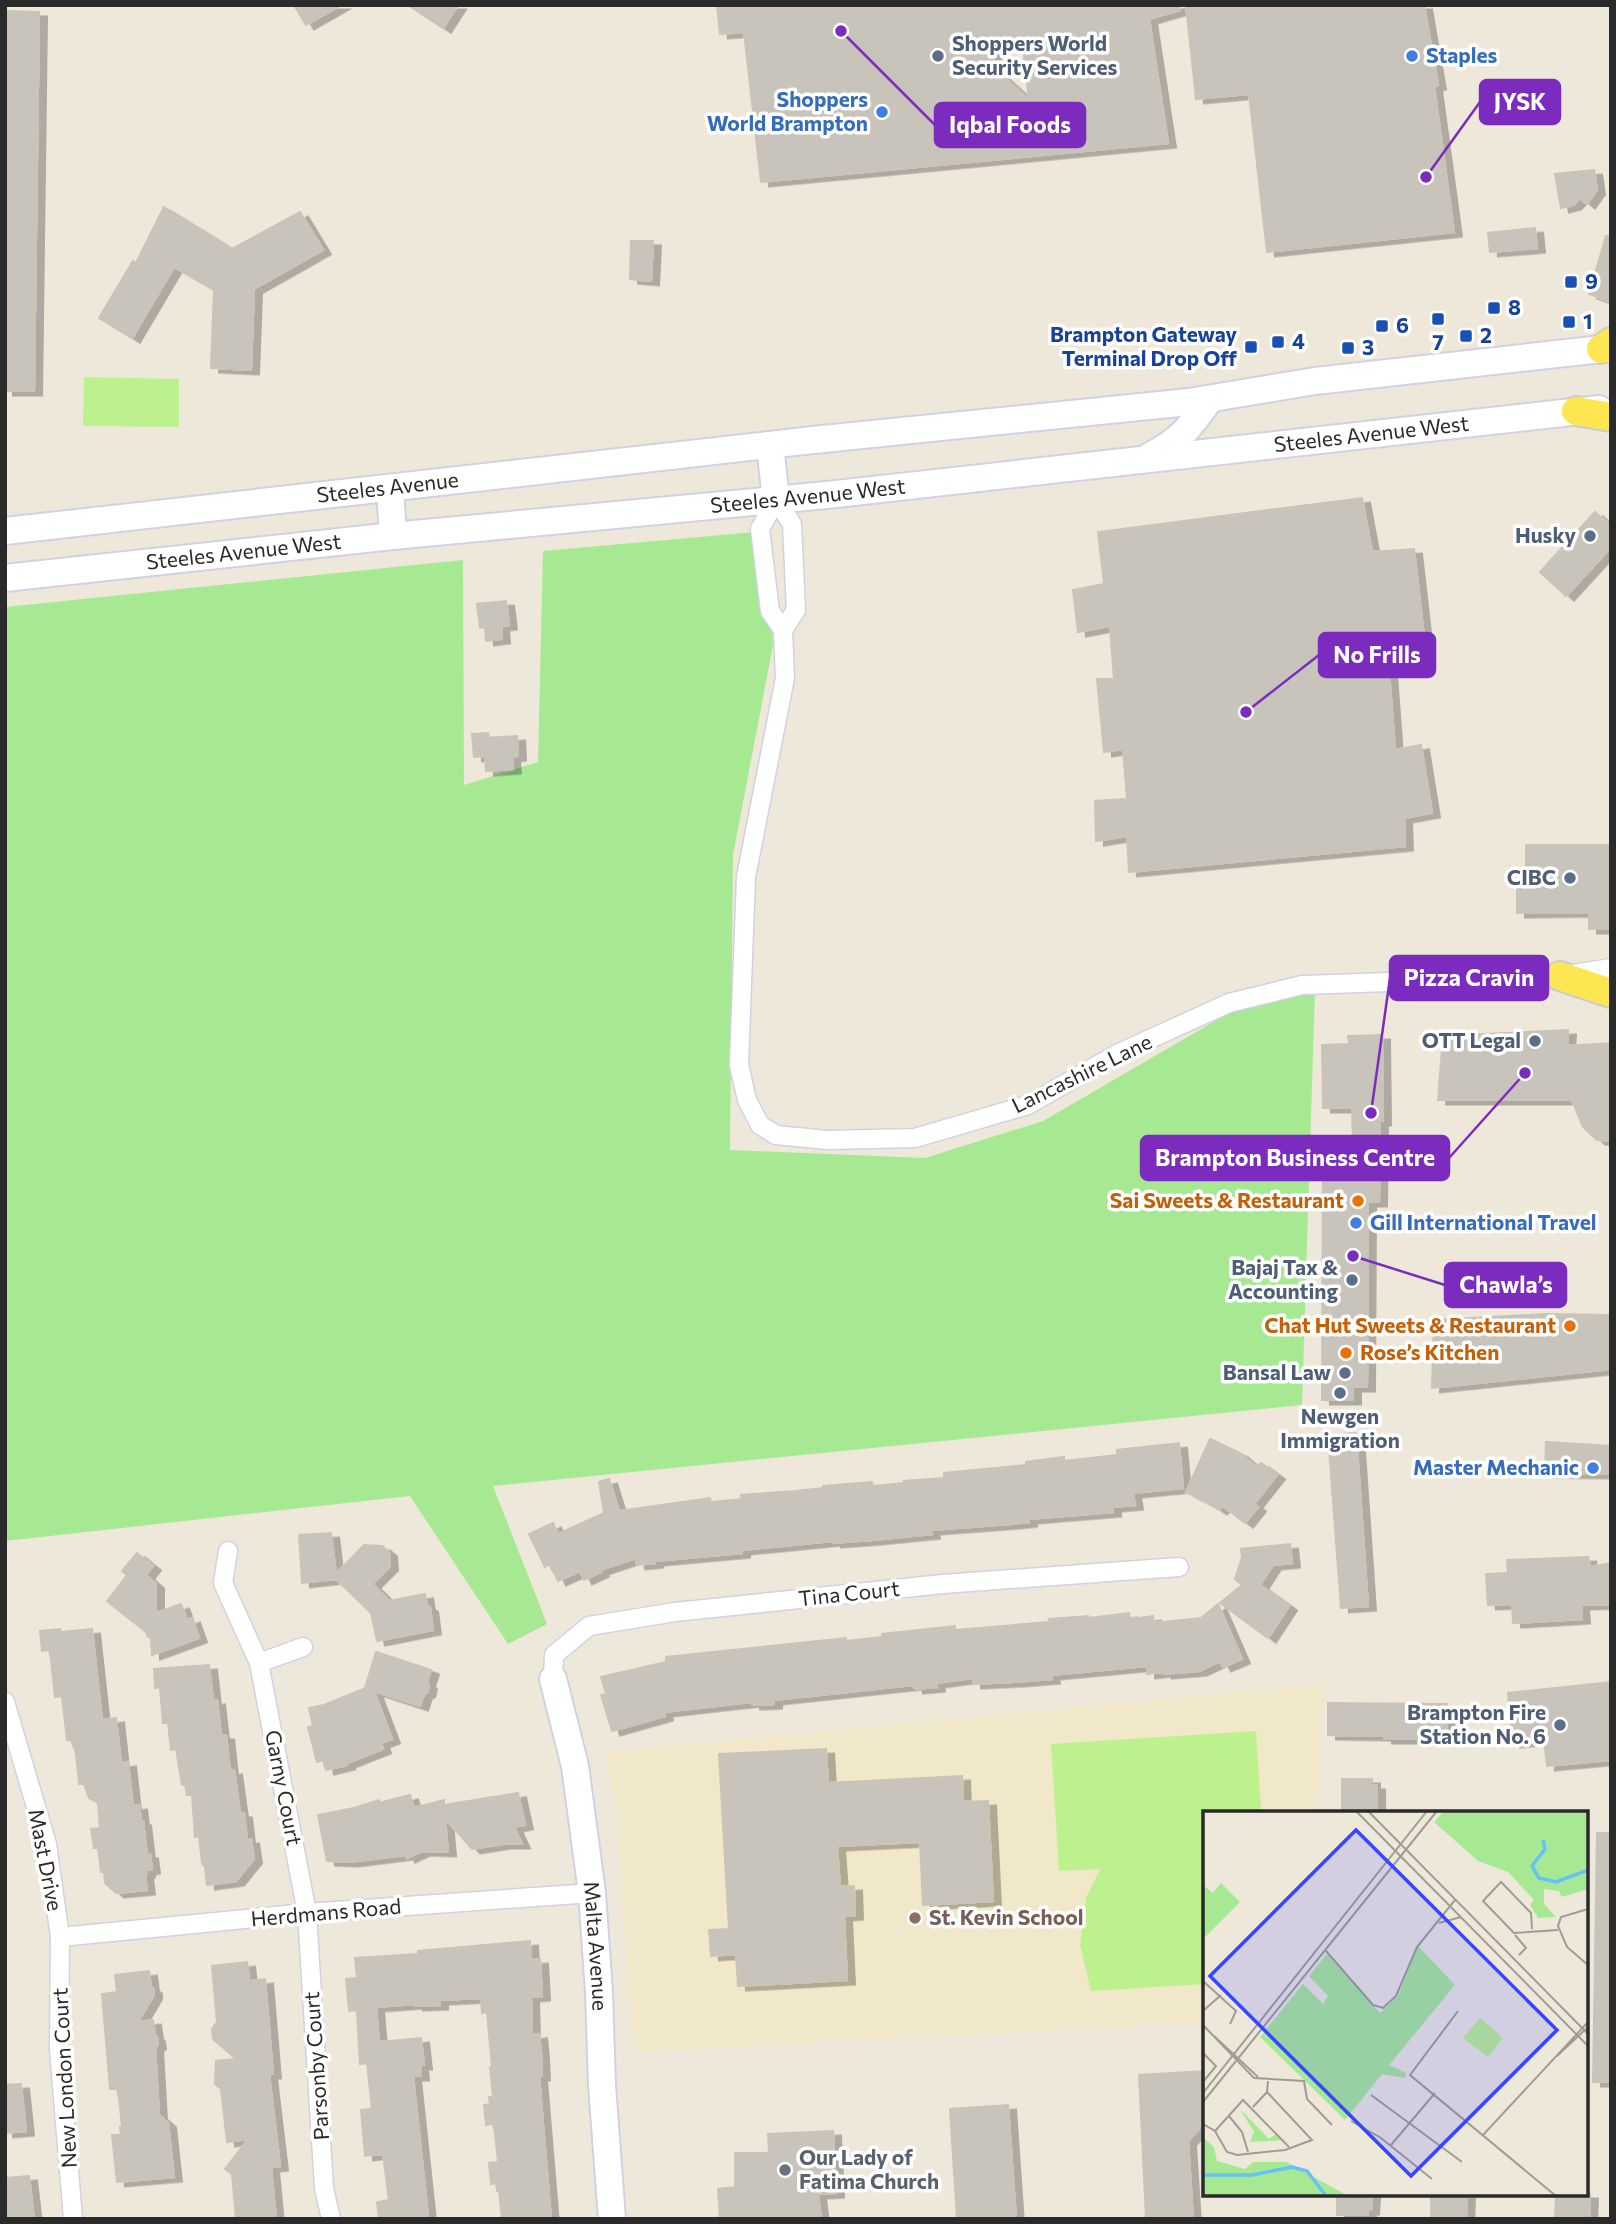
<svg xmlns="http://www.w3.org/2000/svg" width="1616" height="2224" viewBox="0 0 1616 2224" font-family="Commissioner,sans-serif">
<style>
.education{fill:#f1e8c9}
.green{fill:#a7e993}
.pitch{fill:#bcf18e}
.building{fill:#c9c4bb;stroke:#c9c4b5;stroke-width:2;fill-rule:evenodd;filter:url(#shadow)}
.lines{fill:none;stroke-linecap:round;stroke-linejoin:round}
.street-casing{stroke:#d0d2e4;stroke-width:21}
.secondary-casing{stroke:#d0d2e4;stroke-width:30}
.primary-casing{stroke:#ccc;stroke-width:32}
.street{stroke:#fff;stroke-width:18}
.secondary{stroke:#fff;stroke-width:26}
.primary{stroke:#fce752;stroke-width:28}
.service-dot{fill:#5c6f8a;stroke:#fff;stroke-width:2.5}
.shop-dot{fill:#3f7fe0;stroke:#fff;stroke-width:2.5}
.transit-dot{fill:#1a4fb4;stroke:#fff;stroke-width:2.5}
.food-dot{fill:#e8710a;stroke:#fff;stroke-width:2.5}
.education-dot{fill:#8d6e63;stroke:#fff;stroke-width:2.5}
.worship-dot{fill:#6b7280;stroke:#fff;stroke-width:2.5}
.labels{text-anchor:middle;stroke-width:7;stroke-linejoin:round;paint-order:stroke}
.service-label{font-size:21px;font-weight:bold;fill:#4e5e75;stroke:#fff;text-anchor:end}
.shop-label{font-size:21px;font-weight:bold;fill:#366cbe;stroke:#fff;text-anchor:start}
.transit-label{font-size:21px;font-weight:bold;fill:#164399;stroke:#fff;text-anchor:start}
.street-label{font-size:21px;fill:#2a2a2a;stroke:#fff}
.food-label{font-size:21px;font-weight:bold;fill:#c56008;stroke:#fff;text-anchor:end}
.education-label{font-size:21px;font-weight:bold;fill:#785e54;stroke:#fff;text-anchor:start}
.worship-label{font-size:21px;font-weight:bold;fill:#5b616d;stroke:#fff;text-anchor:start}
.inset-river{fill:none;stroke:#66c1f8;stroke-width:3.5}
.inset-road{fill:none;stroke:#a09c94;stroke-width:2}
.view{fill:#3746ff;fill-opacity:0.15;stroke:#3746ff;stroke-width:3.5}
.inset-edge{fill:none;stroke:#2a2a2a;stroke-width:3.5}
.leader{fill:none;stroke:#7b2cbf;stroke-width:2.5}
.callout-dot{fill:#7b2cbf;stroke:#fff;stroke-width:2.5}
.callout{fill:#7b2cbf;stroke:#7b2cbf;stroke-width:2.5}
.callout-label{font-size:23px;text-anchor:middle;font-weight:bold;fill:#fff}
</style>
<defs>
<filter id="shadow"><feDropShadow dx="8" dy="4.5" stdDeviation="0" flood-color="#0004"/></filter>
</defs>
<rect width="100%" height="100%" fill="#eee8db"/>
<polygon class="education" points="1322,1684 1318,1813 1205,1813 1205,2023 634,2052 616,1807 606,1752"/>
<polygon class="green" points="766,531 773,645 733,855 730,1150 925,1158 1043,1121 1246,1003 1315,989 1302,1405 493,1486 547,1624 508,1644 410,1496 5,1541 5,607 463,560 464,785 538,762 543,551"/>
<g class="pitch">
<polygon points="84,377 179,379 179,427 83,426"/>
<polygon points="1256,1731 1261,1809 1273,1813 1205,1813 1205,1984 1091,1991 1080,1945 1086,1898 1100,1869 1059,1871 1051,1744"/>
</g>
<g class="building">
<polygon points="294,5 341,5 306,25"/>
<polygon points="408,5 458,5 443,28"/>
<path d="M717 5H1179L1180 10 1149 19 1168 143 761 182 744 32 720 34ZM1022 38 1029 100 995 69 992 42Z"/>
<polygon points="1186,5 1424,5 1438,85 1434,86 1454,232 1267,252 1249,94 1196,99"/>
<polygon points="5,11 39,12 34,391 5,391"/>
<polygon points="1594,170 1597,190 1587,204 1580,198 1573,205 1561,208 1555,174"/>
<polygon points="164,207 232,249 300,212 323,250 254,289 251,370 211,368 214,290 174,267 132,338 99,318 133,261 136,263"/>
<polygon points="1535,228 1537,248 1490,252 1488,233"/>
<polygon points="1606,236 1611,237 1611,302 1589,294"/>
<polygon points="631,241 653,241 651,281 630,279"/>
<polygon points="1362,498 1372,552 1414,549 1426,655 1388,658 1395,750 1421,745 1432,813 1404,818 1405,846 1129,872 1127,836 1096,841 1095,801 1127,799 1123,749 1104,752 1097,679 1114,679 1110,626 1078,632 1073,590 1104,584 1098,532"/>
<polygon points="1595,512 1611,526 1611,547 1566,596 1540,572"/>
<polygon points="506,601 509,625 501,626 502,639 486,641 485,627 480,628 477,604"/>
<polygon points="488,733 489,738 517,736 518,756 512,757 513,769 486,771 485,756 474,757 472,734"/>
<polygon points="1526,845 1611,845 1610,929 1589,929 1589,912 1517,913 1517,881 1526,881"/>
<polygon points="1568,1030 1567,1046 1611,1043 1611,1141 1597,1140 1583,1127 1572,1100 1438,1100 1443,1036"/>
<polygon points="1382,1035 1383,1121 1380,1121 1379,1202 1368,1202 1367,1387 1353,1387 1353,1400 1322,1400 1323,1144 1353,1144 1352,1108 1323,1108 1322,1045 1349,1044 1348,1036"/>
<polygon points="1546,1314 1611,1315 1611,1369 1432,1388 1434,1320"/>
<polygon points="1356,1433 1368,1606 1341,1608 1328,1435"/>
<polygon points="1210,1439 1240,1453 1257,1468 1261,1463 1277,1475 1254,1504 1258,1507 1245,1523 1223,1506 1219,1510 1210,1504 1186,1492"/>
<polygon points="1546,1442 1611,1446 1611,1474 1545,1473"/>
<polygon points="1179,1443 1183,1488 1133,1493 1135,1505 1113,1507 1113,1512 1029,1519 1029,1522 1012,1524 931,1530 932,1534 873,1540 833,1543 833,1541 742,1550 742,1553 655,1561 655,1563 637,1565 636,1558 600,1570 601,1572 584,1580 580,1571 558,1581 550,1564 545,1567 529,1534 553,1523 558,1534 604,1513 599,1482 609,1479 619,1511 710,1498 711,1502 742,1499 741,1495 796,1491 823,1488 823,1486 872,1482 873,1486 904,1483 904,1481 944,1478 944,1473 1026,1465 1026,1462 1064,1457 1064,1461 1117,1455 1117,1450"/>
<polygon points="331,1533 336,1574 364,1545 382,1546 389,1552 390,1566 372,1584 389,1601 425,1594 427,1606 430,1607 433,1630 377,1641 371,1613 336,1579 302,1583 299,1535"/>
<polygon points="1290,1544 1292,1563 1273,1565 1260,1585 1289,1606 1268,1638 1220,1603 1242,1585 1235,1579 1242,1557 1241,1549"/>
<polygon points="137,1553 153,1566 146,1575 156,1584 156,1613 181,1604 187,1620 192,1618 199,1638 152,1655 151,1638 148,1637 146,1632 107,1601 127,1575 122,1571"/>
<polygon points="1588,1557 1590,1567 1611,1563 1611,1604 1581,1605 1582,1619 1513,1623 1512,1604 1488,1605 1486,1574 1508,1573 1507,1560"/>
<polygon points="1218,1604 1242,1659 1223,1667 1220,1661 1199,1671 1164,1674 1164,1672 1147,1674 1147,1666 1051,1675 1052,1679 1014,1682 973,1684 973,1678 936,1683 937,1687 915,1689 914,1685 774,1700 774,1704 752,1705 752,1702 664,1712 665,1716 612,1731 601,1695 606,1694 601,1677 666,1662 666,1657 846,1638 846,1641 882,1637 882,1634 955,1626 955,1630 1049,1622 1049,1619 1088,1616 1088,1618 1129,1613 1130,1619 1153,1616 1154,1623 1201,1618"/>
<polygon points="60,1629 60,1632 92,1629 102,1720 116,1718 121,1763 128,1762 133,1806 139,1805 141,1821 143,1821 147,1854 150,1854 152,1869 147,1870 147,1873 145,1874 147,1890 116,1893 105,1883 104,1872 101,1872 98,1848 94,1848 91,1829 100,1828 98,1803 89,1798 84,1784 79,1784 76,1753 71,1740 67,1740 62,1696 55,1697 50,1650 42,1651 40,1631"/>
<polygon points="376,1652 431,1670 427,1682 429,1685 427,1693 424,1694 420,1706 374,1691 392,1739 381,1743 383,1749 347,1763 347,1765 326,1770 324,1760 317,1762 308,1727 313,1726 309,1708 324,1705 366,1688 365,1688"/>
<polygon points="209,1665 213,1701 217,1700 221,1735 226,1735 230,1771 234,1770 240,1813 244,1813 247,1839 251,1839 254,1859 236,1881 207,1885 205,1867 202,1863 199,1836 195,1837 192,1795 187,1795 185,1784 182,1785 176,1749 171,1750 168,1723 163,1723 160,1687 155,1688 154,1669"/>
<polygon points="1611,1682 1611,1760 1547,1766 1544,1740 1512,1743 1508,1693"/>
<polygon points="1328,1703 1447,1704 1446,1736 1440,1736 1441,1739 1384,1739 1384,1736 1328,1735"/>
<polygon points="826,1749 828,1783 962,1776 963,1802 988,1801 993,1901 923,1905 920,1842 837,1846 840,1887 854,1886 855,1915 844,1916 847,1980 738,1986 736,1954 711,1956 709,1930 729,1929 719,1754"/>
<polygon points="1342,1779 1372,1779 1372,1785 1377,1785 1377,1809 1373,1809 1373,1813 1342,1813"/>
<polygon points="518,1793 525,1825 514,1827 522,1844 503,1844 472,1849 445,1818 448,1852 422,1851 407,1858 406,1855 350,1862 327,1861 318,1815 354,1808 379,1800 379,1803 410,1795 414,1808 444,1800 444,1805"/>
<polygon points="1597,1833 1611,1833 1611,2082 1593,2082"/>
<polygon points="530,1941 531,1960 540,1959 542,1996 531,1997 532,2035 539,2034 541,2053 542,2076 539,2076 551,2219 502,2219 499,2191 497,2191 496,2183 491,2184 489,2163 498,2162 494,2124 486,2125 484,2105 490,2104 489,2097 493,2097 490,2067 492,2067 487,2012 482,2013 481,1998 440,2000 440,2005 415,2006 415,2004 376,2007 379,2042 421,2038 424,2065 420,2065 421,2076 413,2076 428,2216 379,2219 377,2202 389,2200 383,2154 365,2156 361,2110 372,2109 367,2063 360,2064 357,2010 349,2011 346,1979 357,1978 355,1958 418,1954 418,1951"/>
<polygon points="247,1962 249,1981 265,1979 273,2074 269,2074 280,2166 271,2167 276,2219 236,2219 232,2174 225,2169 248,2139 227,2142 221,2089 215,2084 216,2061 236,2059 213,2039 212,2029 217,2022 212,1966"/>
<polygon points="149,1971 151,1987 154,1989 154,1995 138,2022 153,2020 155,2035 157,2037 158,2045 155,2047 159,2115 168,2123 174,2177 117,2182 112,2135 121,2135 120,2127 122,2127 118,2089 110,2089 102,1994 117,1992 115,1975"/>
<polygon points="1205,2071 1205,2122 1188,2141 1193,2219 1146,2219 1139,2075"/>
<polygon points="21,2084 26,2131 5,2133 5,2085"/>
<polygon points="1008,2105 1016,2219 957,2219 950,2109"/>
<polygon points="833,2131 836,2193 818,2194 821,2219 720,2219 718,2189 735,2187 735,2153 769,2153 768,2134"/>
<polygon points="29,2176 34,2219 5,2219 5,2178"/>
<polygon points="1337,2194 1372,2194 1371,2210 1368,2210 1368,2215 1337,2215"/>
<polygon points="1431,2194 1467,2194 1466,2219 1438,2219 1438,2217 1431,2217"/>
<polygon points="1556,2194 1590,2194 1589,2219 1555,2219"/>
</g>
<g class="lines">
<g class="street-casing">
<g id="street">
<polyline points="783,630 770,611 760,529 776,500 792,524 796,610 783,630 785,678 746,877 739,1065 747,1100 760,1125 776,1135 827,1140 915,1138 1028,1105 1117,1054 1229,1003 1302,985 1560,976 1611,968"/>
<polyline points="228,1551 223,1583 259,1663 307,1913 324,2188 331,2219"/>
<polyline points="259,1663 303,1647"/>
<polyline points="553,1679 554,1655 589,1626 675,1612 943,1584 1179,1567"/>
<polyline points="5,1702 47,1844 60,1937 59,2049 73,2219"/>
<polyline points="60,1937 307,1913 592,1893"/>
</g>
</g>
<g class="secondary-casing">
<g id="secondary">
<polyline points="770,445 776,500"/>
<path d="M1150 456C1181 440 1190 427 1210 399"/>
<polyline points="390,489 393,536"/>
<path id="s1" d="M5 531 813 440 1189 402 1315 381 1611 348"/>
<path id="s2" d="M5 578 393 536 827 495 1599 409"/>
<path id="s3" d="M553 1679 575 1766 592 1893 599 1992 602 2085 612 2219"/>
</g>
</g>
<g class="primary-casing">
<g id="primary">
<polyline points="1601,349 1611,342"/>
<polyline points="1576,411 1611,417"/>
<polyline points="1560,976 1611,993"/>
</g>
</g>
<use href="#street" class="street"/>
<use href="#secondary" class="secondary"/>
<use href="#primary" class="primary"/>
</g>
<g class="service-dot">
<circle cx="938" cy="56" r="7"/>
<circle cx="1590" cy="536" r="7"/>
<circle cx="1570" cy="878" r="7"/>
<circle cx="1535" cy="1041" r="7"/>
<circle cx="1352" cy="1280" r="7"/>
<circle cx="1345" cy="1373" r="7"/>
<circle cx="1340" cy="1393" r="7"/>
<circle cx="1560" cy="1725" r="7"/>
</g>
<g class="shop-dot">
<circle cx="1412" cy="56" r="7"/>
<circle cx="882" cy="112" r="7"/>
<circle cx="1356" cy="1223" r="7"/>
<circle cx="1593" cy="1468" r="7"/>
</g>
<g class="transit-dot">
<rect x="1564" y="275" width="14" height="14" rx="3.5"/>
<rect x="1487" y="301" width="14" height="14" rx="3.5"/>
<rect x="1431" y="312" width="14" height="14" rx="3.5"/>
<rect x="1562" y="315" width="14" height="14" rx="3.5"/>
<rect x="1375" y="319" width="14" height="14" rx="3.5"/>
<rect x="1459" y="329" width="14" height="14" rx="3.5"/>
<rect x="1271" y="335" width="14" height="14" rx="3.5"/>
<rect x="1244" y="340" width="14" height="14" rx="3.5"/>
<rect x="1341" y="341" width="14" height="14" rx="3.5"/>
</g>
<g class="food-dot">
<circle cx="1358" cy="1201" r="7"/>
<circle cx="1570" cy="1326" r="7"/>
<circle cx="1346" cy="1353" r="7"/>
</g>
<circle class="education-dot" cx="915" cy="1918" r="7"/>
<circle class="worship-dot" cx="785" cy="2170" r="7"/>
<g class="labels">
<g class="service-label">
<text x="952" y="51" text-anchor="start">Shoppers World<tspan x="952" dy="24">Security Services</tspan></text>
<text x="1576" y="543">Husky</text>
<text x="1556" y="885">CIBC</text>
<text x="1521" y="1048">OTT Legal</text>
<text x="1338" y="1275">Bajaj Tax &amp;<tspan x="1338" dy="24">Accounting</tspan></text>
<text x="1331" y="1380">Bansal Law</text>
<text x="1340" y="1424" text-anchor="middle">Newgen<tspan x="1340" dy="24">Immigration</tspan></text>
<text x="1546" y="1720">Brampton Fire<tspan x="1546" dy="24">Station No. 6</tspan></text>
</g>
<g class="shop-label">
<text x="1426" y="63">Staples</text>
<text x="868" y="107" text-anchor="end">Shoppers<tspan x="868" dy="24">World Brampton</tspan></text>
<text x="1370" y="1230">Gill International Travel</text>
<text x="1579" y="1475" text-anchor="end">Master Mechanic</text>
</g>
<g class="transit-label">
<text x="1585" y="289">9</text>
<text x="1508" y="315">8</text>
<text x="1583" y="329">1</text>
<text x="1396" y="333">6</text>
<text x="1237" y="342" text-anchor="end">Brampton Gateway<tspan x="1237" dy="24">Terminal Drop Off</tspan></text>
<text x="1480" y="343">2</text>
<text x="1292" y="349">4</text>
<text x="1438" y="350" text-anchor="middle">7</text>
<text x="1362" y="355">3</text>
</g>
<g class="street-label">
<text dy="7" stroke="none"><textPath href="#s2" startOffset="1374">Steeles Avenue West</textPath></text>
<text dy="7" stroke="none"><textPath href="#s1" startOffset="385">Steeles Avenue</textPath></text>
<text dy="7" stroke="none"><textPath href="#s2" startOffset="807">Steeles Avenue West</textPath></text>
<text dy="7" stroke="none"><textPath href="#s2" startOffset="240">Steeles Avenue West</textPath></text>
<text transform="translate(1082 1074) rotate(-26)" y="7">Lancashire Lane</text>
<text transform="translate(849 1594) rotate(-6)" y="7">Tina Court</text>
<text transform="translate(283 1788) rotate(79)" y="7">Garny Court</text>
<text transform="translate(45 1860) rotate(79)" y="7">Mast Drive</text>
<text transform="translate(326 1913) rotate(-5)" y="7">Herdmans Road</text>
<text dy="7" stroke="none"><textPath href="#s3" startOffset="271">Malta Avenue</textPath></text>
<text transform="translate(317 2066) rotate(-94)" y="7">Parsonby Court</text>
<text transform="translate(65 2078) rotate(-93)" y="7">New London Court</text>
</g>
<g class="food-label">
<text x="1344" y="1208">Sai Sweets &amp; Restaurant</text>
<text x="1556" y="1333">Chat Hut Sweets &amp; Restaurant</text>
<text x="1360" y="1360" text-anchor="start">Rose’s Kitchen</text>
</g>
<g class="education-label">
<text x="929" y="1925">St. Kevin School</text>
</g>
<g class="worship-label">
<text x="799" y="2165">Our Lady of<tspan x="799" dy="24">Fatima Church</tspan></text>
</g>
</g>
<g transform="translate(1203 1811)">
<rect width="385" height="385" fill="#eee8db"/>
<path d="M241 0H385V78L359 86 356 80 341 78V93L353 106 335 107 327 94 331 89 305 61 275 50 231 11ZM18 72 37 91 1 127 0 74 10 82ZM215 135 252 174 186 254 203 262 202 267 179 263 142 309 57 226 100 173 120 193 125 185 106 165 124 143 177 202 195 185ZM37 298 66 328 74 322 80 329 47 331 51 321ZM0 326 11 336 14 350 42 358 50 351H84L145 385H0Z" fill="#a7e993"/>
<path d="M277 207 300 227 285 246 260 227Z" fill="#bcf18e"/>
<path class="inset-river" d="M340 29 342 38 329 55 336 67 353 71 385 59M0 364H49L89 356 104 360 123 385"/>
<path class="inset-road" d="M153 0 385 235M165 0 385 223M385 98 358 106 355 115 364 136 385 154M236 112 258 106M329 118 328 102 298 71 280 90 311 122 355 119M312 124 323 137 316 144M123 140 170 194 180 197 193 185 214 136 252 89M0 170 33 200 27 213M0 200 18 184M255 200 207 264 353 385M0 214 51 267 101 270 104 288 129 314M11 225 55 266M0 242 13 255 0 271M354 245 385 216M0 282 224 0M168 284 259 351M0 291 234 0M50 296 64 281 65 270M26 305 39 321 45 341M148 310 178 327 229 368M0 313 12 320 24 341 34 344 82 339 109 329 64 281M12 320 40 289 86 336M280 324 385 211M188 334 232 282"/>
<path class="view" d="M153 19 354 219 208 365 7 165Z"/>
<rect width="385" height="385" class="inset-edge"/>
</g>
<path class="leader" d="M1426 177L1480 102M841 31L935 125M1246 712L1319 655M1371 1113L1390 978M1525 1073L1449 1158M1353 1256L1445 1285"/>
<g class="callout-dot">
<circle cx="1426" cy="177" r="7"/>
<circle cx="841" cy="31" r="7"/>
<circle cx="1246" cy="712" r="7"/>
<circle cx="1371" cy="1113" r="7"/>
<circle cx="1525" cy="1073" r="7"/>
<circle cx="1353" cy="1256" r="7"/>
</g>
<g class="callout">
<rect x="1480" y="80" width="80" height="44" rx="7"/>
<rect x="935" y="103" width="150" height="44" rx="7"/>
<rect x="1319" y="633" width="116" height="44" rx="7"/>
<rect x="1390" y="956" width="158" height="44" rx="7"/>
<rect x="1141" y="1136" width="308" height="44" rx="7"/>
<rect x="1445" y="1263" width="121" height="44" rx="7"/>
</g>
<g class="callout-label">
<text x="1520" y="110">JYSK</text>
<text x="1010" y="133">Iqbal Foods</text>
<text x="1377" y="663">No Frills</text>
<text x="1469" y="986">Pizza Cravin</text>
<text x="1295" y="1166">Brampton Business Centre</text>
<text x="1506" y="1293">Chawla’s</text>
</g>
<rect width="1616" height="2224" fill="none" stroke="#2a2a2a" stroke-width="14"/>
</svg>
